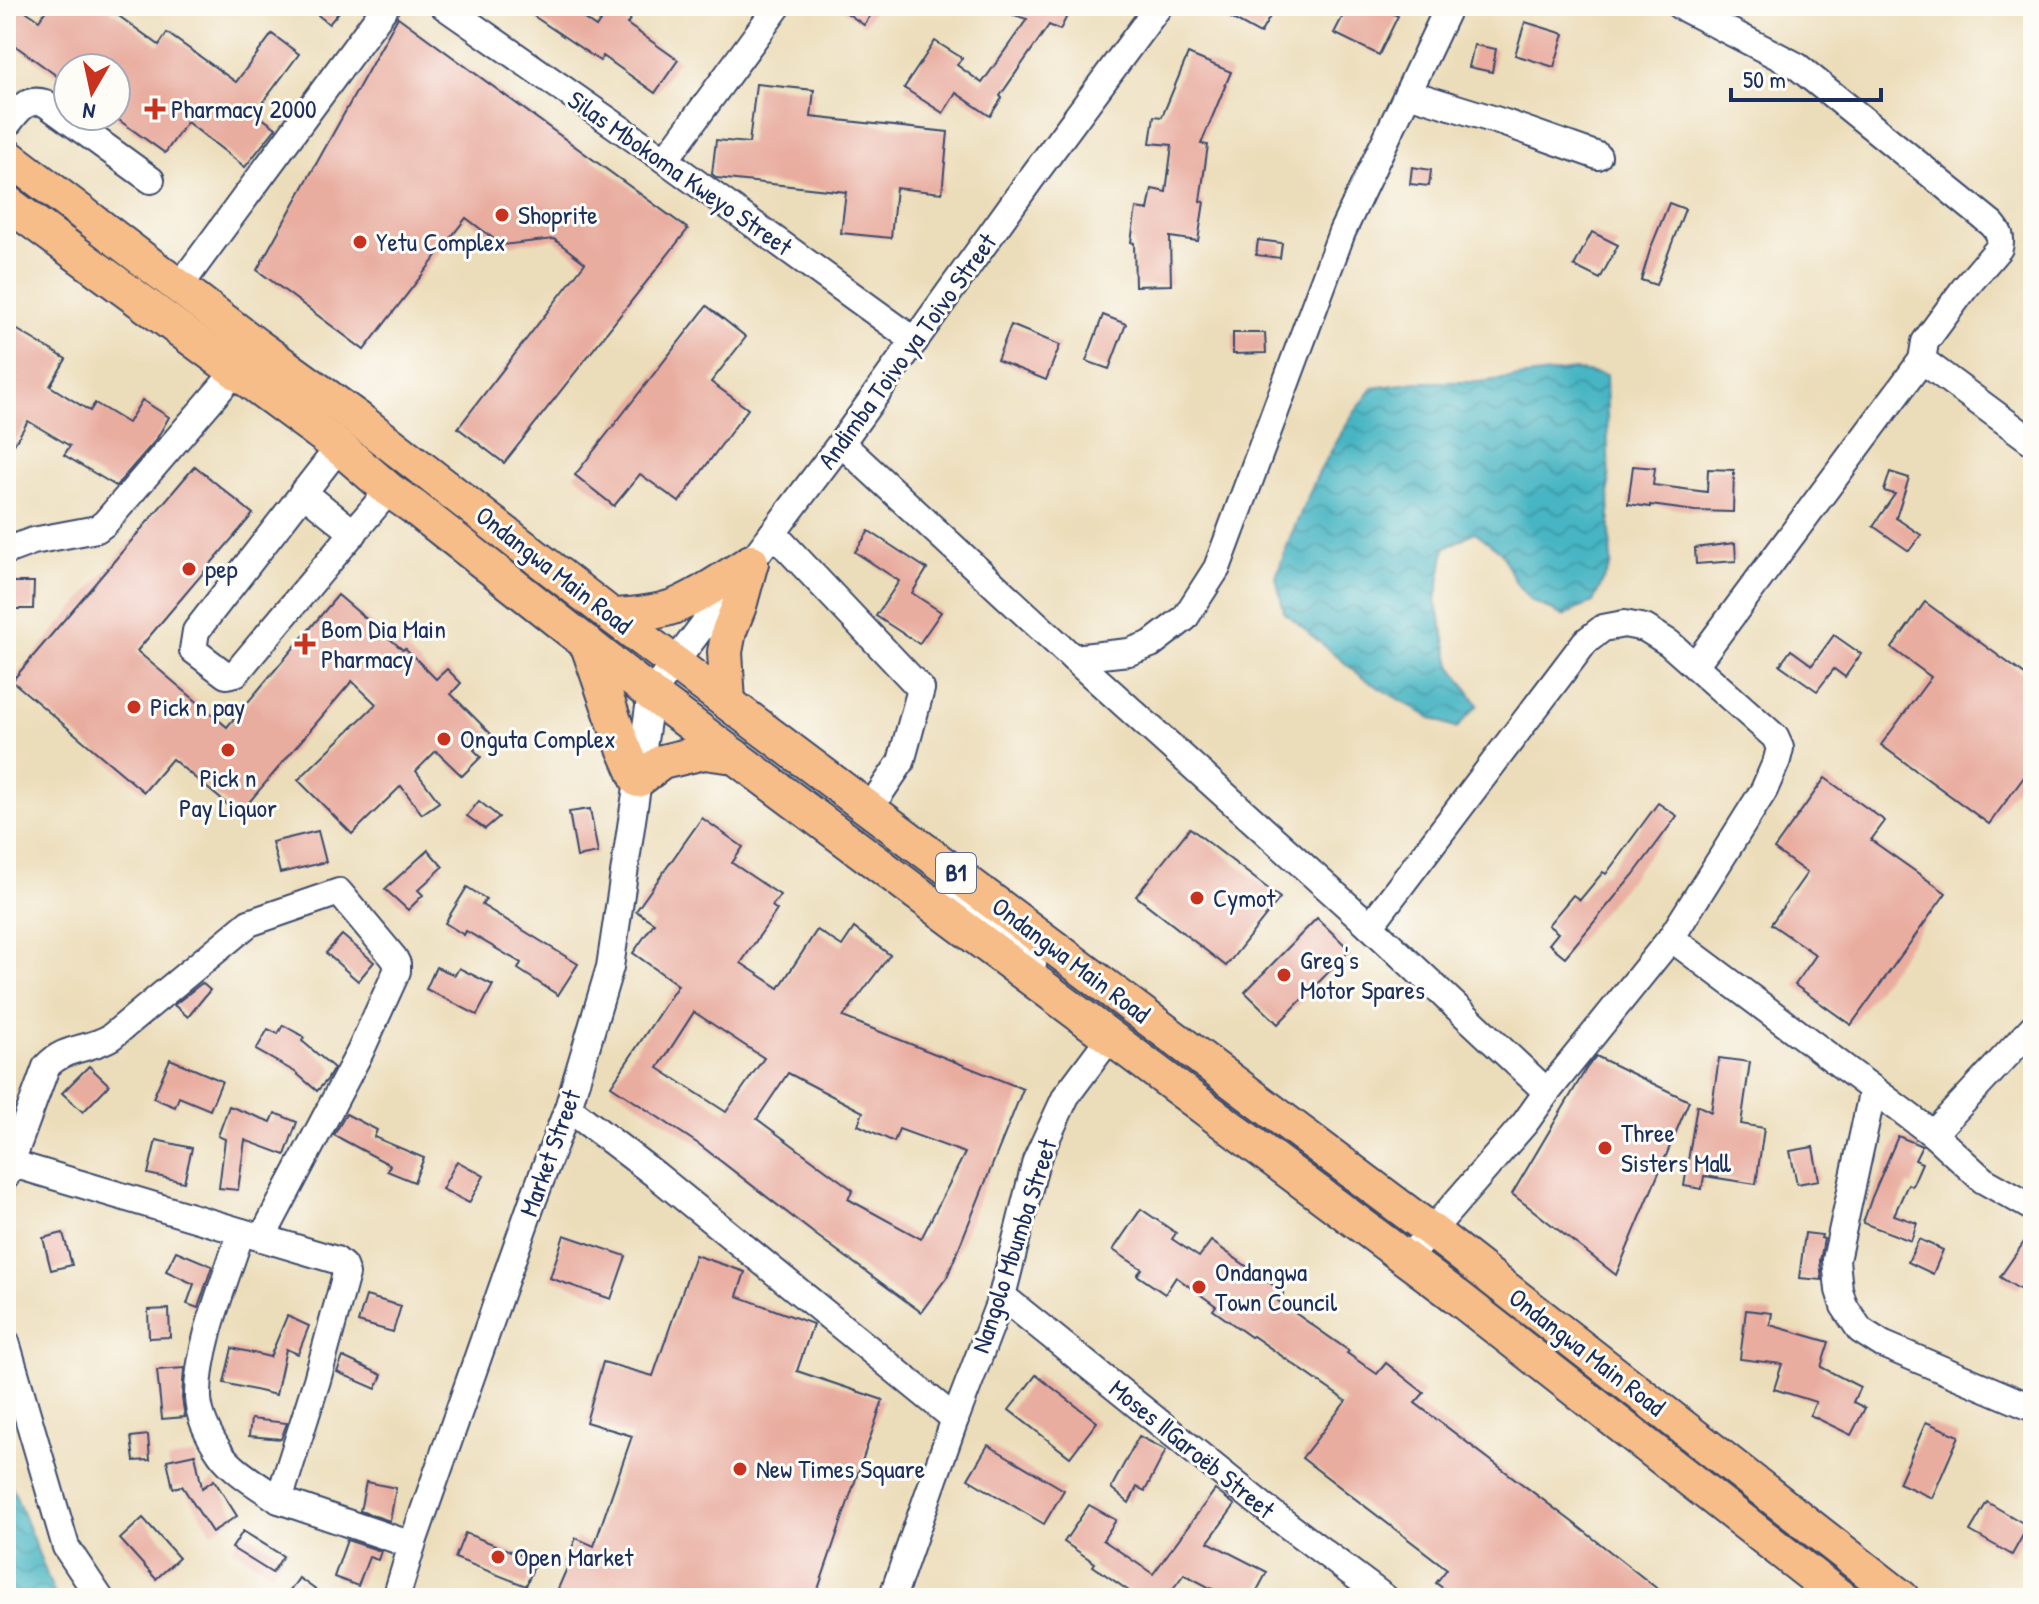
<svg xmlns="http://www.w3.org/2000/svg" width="2039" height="1604" viewBox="0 0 2039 1604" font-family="'Patrick Hand',sans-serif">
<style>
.water{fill:url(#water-waves);stroke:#317290;stroke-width:2}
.building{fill:#e9ada0;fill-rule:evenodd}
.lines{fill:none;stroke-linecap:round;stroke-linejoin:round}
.minor-casing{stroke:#3a496c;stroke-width:30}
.major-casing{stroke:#3a496c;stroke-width:38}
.minor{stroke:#fff;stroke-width:26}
.major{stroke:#f7bd88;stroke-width:34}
.poi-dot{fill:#c8321e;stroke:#fdfcf7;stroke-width:3}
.labels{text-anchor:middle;stroke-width:6;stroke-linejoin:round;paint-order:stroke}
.shield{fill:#fdfcf7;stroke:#5f6c8c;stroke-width:2}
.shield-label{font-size:24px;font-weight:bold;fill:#1b2f5e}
.poi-label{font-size:26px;fill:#1b2f5e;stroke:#fdfcf7;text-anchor:start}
.street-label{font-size:26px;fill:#1b2f5e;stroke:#fdfcf7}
</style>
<defs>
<pattern id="water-waves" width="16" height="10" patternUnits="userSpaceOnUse" patternTransform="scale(2)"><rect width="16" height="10" fill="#47b5c3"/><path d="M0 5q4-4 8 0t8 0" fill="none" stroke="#3a94a2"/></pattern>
</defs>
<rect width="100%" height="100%" fill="#fdfcf7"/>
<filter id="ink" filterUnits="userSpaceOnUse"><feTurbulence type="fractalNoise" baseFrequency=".0125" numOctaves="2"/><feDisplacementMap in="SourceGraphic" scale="16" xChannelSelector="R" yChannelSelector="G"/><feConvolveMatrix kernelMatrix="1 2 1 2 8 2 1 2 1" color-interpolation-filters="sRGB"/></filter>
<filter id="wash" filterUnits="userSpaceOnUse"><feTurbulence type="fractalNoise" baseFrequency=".006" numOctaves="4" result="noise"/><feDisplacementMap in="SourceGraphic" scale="32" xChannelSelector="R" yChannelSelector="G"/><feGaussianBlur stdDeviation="1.8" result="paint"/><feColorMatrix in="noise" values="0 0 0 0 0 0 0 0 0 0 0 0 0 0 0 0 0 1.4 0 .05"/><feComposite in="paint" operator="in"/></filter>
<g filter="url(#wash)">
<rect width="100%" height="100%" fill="#ecddba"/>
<g class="water">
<polygon points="1574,370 1606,375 1611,564 1593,602 1563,616 1530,600 1516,583 1501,552 1475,532 1445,548 1436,601 1451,665 1478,705 1457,728 1431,718 1364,679 1284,612 1276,577 1291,535 1318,474 1349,420 1373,388 1417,382 1478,382"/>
<polygon points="6,1471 56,1598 6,1598"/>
</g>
<g id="blocks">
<g class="building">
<polygon points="6,6 18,6 39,20 49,6 105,6 159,45 167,33 236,82 272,34 299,54 255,113 276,128 245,167 187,122 165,153 116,118 116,68 68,68 68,84 6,39"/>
<polygon points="307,6 344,6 329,24"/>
<polygon points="519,6 565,6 596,27 610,6 639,6 627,24 678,60 655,93 603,56 600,61"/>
<polygon points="837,6 877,6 864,25"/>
<polygon points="998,6 1072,6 1060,30 1049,25 1000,96 1002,98 990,116 956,93 943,113 904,88 935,41 962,58 957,65 982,83 1027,19 997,10"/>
<polygon points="1209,6 1276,6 1260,34"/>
<polygon points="1348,6 1377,6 1398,16 1379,55 1334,33"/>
<polygon points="398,17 688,229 504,463 458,428 585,263 554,239 502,245 466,218 364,350 257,270"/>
<polygon points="1525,22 1564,34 1554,67 1515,55"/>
<polygon points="1474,45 1496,49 1492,72 1469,67"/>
<polygon points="1188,54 1231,72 1201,144 1208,145 1200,201 1204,202 1198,241 1170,237 1171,285 1135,286 1134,243 1131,242 1136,208 1148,210 1152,189 1166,192 1172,145 1150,143 1154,116 1162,117"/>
<polygon points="756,84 814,90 811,117 948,132 942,193 896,188 891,238 841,233 846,192 717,178 712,174 716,140 749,143"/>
<polygon points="1412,167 1431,170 1429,186 1410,184"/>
<polygon points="1669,203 1685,209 1656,285 1641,280 1651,247"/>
<polygon points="1592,232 1618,245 1600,279 1574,266"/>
<polygon points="1258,240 1282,243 1280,258 1256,255"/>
<polygon points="707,306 746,337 711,382 748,409 679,502 640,474 614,506 575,475"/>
<polygon points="1103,315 1126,324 1109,369 1086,361"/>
<polygon points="6,323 66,359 50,386 90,411 95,403 128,423 142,400 169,417 156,440 116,486 64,455 70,446 28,421 6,458"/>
<polygon points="1011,325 1060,345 1046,380 997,360"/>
<polygon points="1233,333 1265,333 1266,353 1233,354"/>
<polygon points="195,466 253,514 137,651 227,727 338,595 403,650 405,648 436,679 447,669 461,683 451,694 491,734 474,750 481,757 462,776 436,751 416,771 439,802 422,814 401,786 352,834 298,780 376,704 352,681 239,814 172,759 144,792 12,681"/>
<polygon points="1633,466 1655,468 1653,485 1707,492 1708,469 1734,470 1733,512 1695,511 1650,505 1650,507 1628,504"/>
<polygon points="1890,472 1909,478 1896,518 1921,535 1909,551 1873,526 1895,494 1884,491"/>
<polygon points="869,531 927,569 912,593 941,612 919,644 876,616 899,581 855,552"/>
<polygon points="1735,543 1736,561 1696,564 1695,548"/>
<polygon points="6,582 34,582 33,609 6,609"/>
<polygon points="1925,602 2033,681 2033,765 1989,824 1881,745 1931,677 1892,648"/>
<polygon points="1834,635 1861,654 1845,677 1834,669 1817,691 1780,665 1791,650 1812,665"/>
<polygon points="1825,778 1885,821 1871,840 1946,893 1851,1025 1795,985 1816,955 1771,924 1807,873 1774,849"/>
<polygon points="479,801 499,817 485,829 467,816"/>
<polygon points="1658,803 1677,816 1634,874 1565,957 1549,944 1558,933 1548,925 1573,895 1580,900 1603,872 1606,874"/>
<polygon points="590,809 598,853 577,857 569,812"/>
<path d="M702 818 743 847 732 863 780 895 772 906 777 910 741 963 779 988 817 930 842 946 854 928 890 955 843 1017 1023 1089 947 1277 921 1312 816 1235 700 1145 611 1086 678 985 633 953 654 923 636 911ZM694 1012 764 1058 726 1112 658 1068ZM788 1073 863 1112 858 1125 894 1142 899 1129 965 1153 921 1239 848 1199 853 1190 757 1119Z"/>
<polygon points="1190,828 1280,898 1226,966 1136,896"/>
<polygon points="318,831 326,862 280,873 272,842"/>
<polygon points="428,850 443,867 418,890 423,895 408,910 385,889"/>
<polygon points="467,887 486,899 482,905 578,964 558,995 518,969 521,963 466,931 464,935 445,923"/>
<polygon points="1317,918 1350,950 1278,1024 1245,992"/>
<polygon points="342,935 374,962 358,981 326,953"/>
<polygon points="436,967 455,975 459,968 493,985 477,1015 426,989"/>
<polygon points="202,983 210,990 188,1017 174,1005"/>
<polygon points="283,1025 304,1037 302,1041 334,1068 327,1080 317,1091 295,1072 256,1050 268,1029 278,1034"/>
<polygon points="1596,1056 1689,1101 1616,1275 1512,1194 1586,1069"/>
<polygon points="1719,1058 1750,1062 1741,1124 1764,1128 1756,1184 1704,1176 1702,1189 1684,1186 1697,1105 1711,1112"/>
<polygon points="170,1059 222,1081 210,1110 179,1097 175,1107 153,1098"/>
<polygon points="89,1066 109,1085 83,1112 62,1093"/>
<polygon points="229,1106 271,1122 275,1113 297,1122 285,1155 245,1140 238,1190 219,1188 225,1139 218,1136"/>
<polygon points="346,1114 377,1130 374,1137 424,1158 414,1182 387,1171 390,1165 334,1135"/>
<polygon points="1898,1136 1922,1146 1915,1160 1922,1163 1912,1186 1908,1184 1894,1215 1917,1223 1911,1241 1863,1223 1872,1197"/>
<polygon points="156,1140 192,1148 184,1182 148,1174"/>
<polygon points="1813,1147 1819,1180 1797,1184 1790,1151"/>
<polygon points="457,1161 484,1176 469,1203 442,1189"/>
<polygon points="1141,1209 1176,1233 1172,1239 1199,1257 1211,1241 1284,1293 1278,1301 1349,1351 1347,1353 1377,1374 1386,1363 1424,1393 1415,1403 1575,1524 1669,1598 1456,1598 1436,1583 1447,1569 1302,1458 1346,1401 1253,1336 1251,1337 1213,1310 1216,1306 1176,1277 1165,1294 1137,1275 1142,1269 1113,1250"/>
<polygon points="2033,1229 2033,1268 2019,1289 2000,1277"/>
<polygon points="63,1233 72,1265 51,1270 43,1238"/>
<polygon points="1805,1233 1822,1235 1821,1238 1824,1239 1820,1261 1822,1280 1799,1278"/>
<polygon points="564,1235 626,1256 611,1299 550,1278"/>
<polygon points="1919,1239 1943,1250 1933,1274 1908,1262"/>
<polygon points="176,1251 212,1266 198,1308 187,1304 194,1284 166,1271"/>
<polygon points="695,1255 745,1272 737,1296 813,1324 797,1371 883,1400 815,1598 554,1598 570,1561 567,1560 576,1538 594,1546 632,1436 586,1422 603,1362 653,1376"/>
<polygon points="366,1296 401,1306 393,1332 358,1322"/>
<polygon points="169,1309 170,1337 149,1338 148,1310"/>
<polygon points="1746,1310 1772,1313 1770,1325 1829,1342 1821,1367 1860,1387 1853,1402 1865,1408 1851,1435 1810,1415 1816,1402 1774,1389 1782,1364 1740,1359"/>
<polygon points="287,1316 309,1326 298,1354 286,1349 276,1395 224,1383 232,1348 270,1357"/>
<polygon points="343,1357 382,1375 376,1389 337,1372"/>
<polygon points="184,1368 182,1398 185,1417 162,1419 157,1370"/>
<polygon points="1036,1375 1097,1422 1070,1457 1009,1410"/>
<polygon points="251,1419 287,1423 281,1439 249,1436"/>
<polygon points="1926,1422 1959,1436 1932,1498 1899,1483"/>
<polygon points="148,1435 150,1460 134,1461 131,1437"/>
<polygon points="1139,1436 1166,1450 1145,1491 1137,1487 1129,1503 1111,1488"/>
<polygon points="988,1445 1064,1490 1044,1524 968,1479"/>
<polygon points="195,1454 202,1488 214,1480 237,1516 212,1532 182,1486 173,1488 167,1460"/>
<polygon points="366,1482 396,1488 390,1521 360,1511"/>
<polygon points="1215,1490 1235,1505 1208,1542 1267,1572 1253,1598 1229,1598 1184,1574 1166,1598 1139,1598 1093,1566 1095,1563 1064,1542 1089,1505 1116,1520 1103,1540 1153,1574"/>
<polygon points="1987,1502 2028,1526 2012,1555 1970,1531"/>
<polygon points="143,1518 179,1558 156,1579 120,1539"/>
<polygon points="243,1531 283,1556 272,1573 232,1548"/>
<polygon points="465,1533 536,1561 526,1586 455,1558"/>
<polygon points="347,1540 381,1551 378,1560 369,1557 358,1586 334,1577"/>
<polygon points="299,1578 327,1598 285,1598"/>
</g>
</g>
</g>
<g filter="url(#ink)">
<use href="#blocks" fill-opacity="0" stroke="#3a496c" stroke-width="2"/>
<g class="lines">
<g class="minor-casing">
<g id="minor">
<polyline points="444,6 665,160 915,341"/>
<path d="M1680 6 1797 66 1992 224C1999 232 2002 237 1999 248L1964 289 1925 342 1922 360 1695 665"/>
<polyline points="1408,93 1505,123 1598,156"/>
<path d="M6 126C17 112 25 97 45 103L151 180"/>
<polyline points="665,160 778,6"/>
<polyline points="179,287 386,6"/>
<polyline points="1922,360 2033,442"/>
<polyline points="841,443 1073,658 1370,926 1547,1092 1525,1123 1407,1259"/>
<polyline points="339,447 196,631 193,650 226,675 236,673 389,490"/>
<polyline points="303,492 354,533"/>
<polyline points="773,533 921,689 901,762 870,808 882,820"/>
<polyline points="6,551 33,541 97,529 105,523 247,358"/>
<polyline points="1073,658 1129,652 1151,644 1185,618 1217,568 1342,232 1449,6"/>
<polyline points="957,891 1033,964"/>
<polyline points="1370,926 1585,642 1603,628 1624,624 1645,628 1669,643 1775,737 1780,748 1777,760 1764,790 1671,938 1933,1134 1983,1180 2033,1208"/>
<polyline points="1873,1089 1836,1260 1839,1290 1844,1306 1860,1330 1882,1344 2033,1408"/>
<polyline points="1547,1092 1671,938"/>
<polyline points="568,1108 656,1175 955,1419"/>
<polyline points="1933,1134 2033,1027"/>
<polyline points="10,1163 336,1260 343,1266 346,1274 317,1380 279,1500 412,1545"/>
<path d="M6 1176 46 1067C64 1046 88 1051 111 1037L249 923 339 892 394 958 397 964V971L360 1052 262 1238"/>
<path d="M241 1232C225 1282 197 1346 198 1398 199 1418 210 1438 221 1454 234 1472 261 1487 279 1500"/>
<polyline points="1002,1296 1274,1515 1385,1598"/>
<polyline points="6,1342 66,1547 100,1598"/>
<polyline points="396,1598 412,1545 533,1200 568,1108 610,967 651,694 841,443 1030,180 1159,6"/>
<polyline points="892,1598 955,1419 1002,1296 1036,1161 1066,1096 1110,1037 1096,1024"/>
</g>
</g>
<g class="major-casing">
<g id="major">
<polyline points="6,155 257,346 358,419 612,616 1433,1232 1902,1598"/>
<polyline points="6,202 339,447 389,490 415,508 651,694 1456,1296 1841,1598"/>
<path d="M612 616C635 615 660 613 680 604 705 593 728 576 751 562"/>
<polyline points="587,643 621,741 638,780 662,762 704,752 734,756"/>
<polyline points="728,702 725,652 729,631 739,606 751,562"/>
</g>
</g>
<use href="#minor" class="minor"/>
<use href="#major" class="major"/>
</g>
</g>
<g class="poi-dot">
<path d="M151 97h8v8h8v8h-8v8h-8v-8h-8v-8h8z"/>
<circle cx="502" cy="215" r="8"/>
<circle cx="360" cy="242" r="8"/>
<circle cx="189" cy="569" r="8"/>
<path d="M301 632h8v8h8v8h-8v8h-8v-8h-8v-8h8z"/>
<circle cx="134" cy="707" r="8"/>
<circle cx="444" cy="739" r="8"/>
<circle cx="228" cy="750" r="8"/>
<circle cx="1197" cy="898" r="8"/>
<circle cx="1284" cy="975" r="8"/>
<circle cx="1605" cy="1148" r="8"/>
<circle cx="1199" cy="1287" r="8"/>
<circle cx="740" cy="1469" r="8"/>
<circle cx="498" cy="1557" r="8"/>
</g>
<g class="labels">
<rect class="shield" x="936" y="853" width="40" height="40" rx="6"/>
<g class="shield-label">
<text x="956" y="881">B1</text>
</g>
<g class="poi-label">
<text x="171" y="118">Pharmacy 2000</text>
<text x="518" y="224">Shoprite</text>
<text x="376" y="251">Yetu Complex</text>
<text x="205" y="578">pep</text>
<text x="321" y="638">Bom Dia Main<tspan x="321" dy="30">Pharmacy</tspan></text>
<text x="150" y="716">Pick n pay</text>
<text x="460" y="748">Onguta Complex</text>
<text x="228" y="787" text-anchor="middle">Pick n<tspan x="228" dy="30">Pay Liquor</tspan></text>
<text x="1213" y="907">Cymot</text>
<text x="1300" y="969">Greg's<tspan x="1300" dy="30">Motor Spares</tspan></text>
<text x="1621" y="1142">Three<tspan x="1621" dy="30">Sisters Mall</tspan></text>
<text x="1215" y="1281">Ondangwa<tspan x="1215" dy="30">Town Council</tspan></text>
<text x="756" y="1478">New Times Square</text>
<text x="514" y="1566">Open Market</text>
</g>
<g class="street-label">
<text transform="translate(680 173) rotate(35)" y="9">Silas Mbokoma Kweyo Street</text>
<text transform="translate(907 351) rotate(-54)" y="9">Andimba Toivo ya Toivo Street</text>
<text transform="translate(554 570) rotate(38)" y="9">Ondangwa Main Road</text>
<text transform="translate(1071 960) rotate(37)" y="9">Ondangwa Main Road</text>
<text transform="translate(550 1153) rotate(-70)" y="9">Market Street</text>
<text transform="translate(1014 1246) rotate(-72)" y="9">Nangolo Mbumba Street</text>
<text transform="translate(1587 1352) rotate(38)" y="9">Ondangwa Main Road</text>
<text transform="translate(1192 1449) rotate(39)" y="9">Moses ǁGaroëb Street</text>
</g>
</g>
<rect width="2039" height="1604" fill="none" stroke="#fdfcf7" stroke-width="32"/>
<g transform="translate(92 92) rotate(189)"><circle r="38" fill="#fdfcf7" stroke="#a3aaba" stroke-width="2"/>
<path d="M0-6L14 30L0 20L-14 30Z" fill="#c8321e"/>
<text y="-12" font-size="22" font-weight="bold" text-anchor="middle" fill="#1b2f5e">N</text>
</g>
<path d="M1731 88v12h150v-12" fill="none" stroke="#1b2f5e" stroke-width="4"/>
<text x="1743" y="88" font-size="24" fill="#1b2f5e" stroke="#fdfcf7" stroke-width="6" paint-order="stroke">50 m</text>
</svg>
